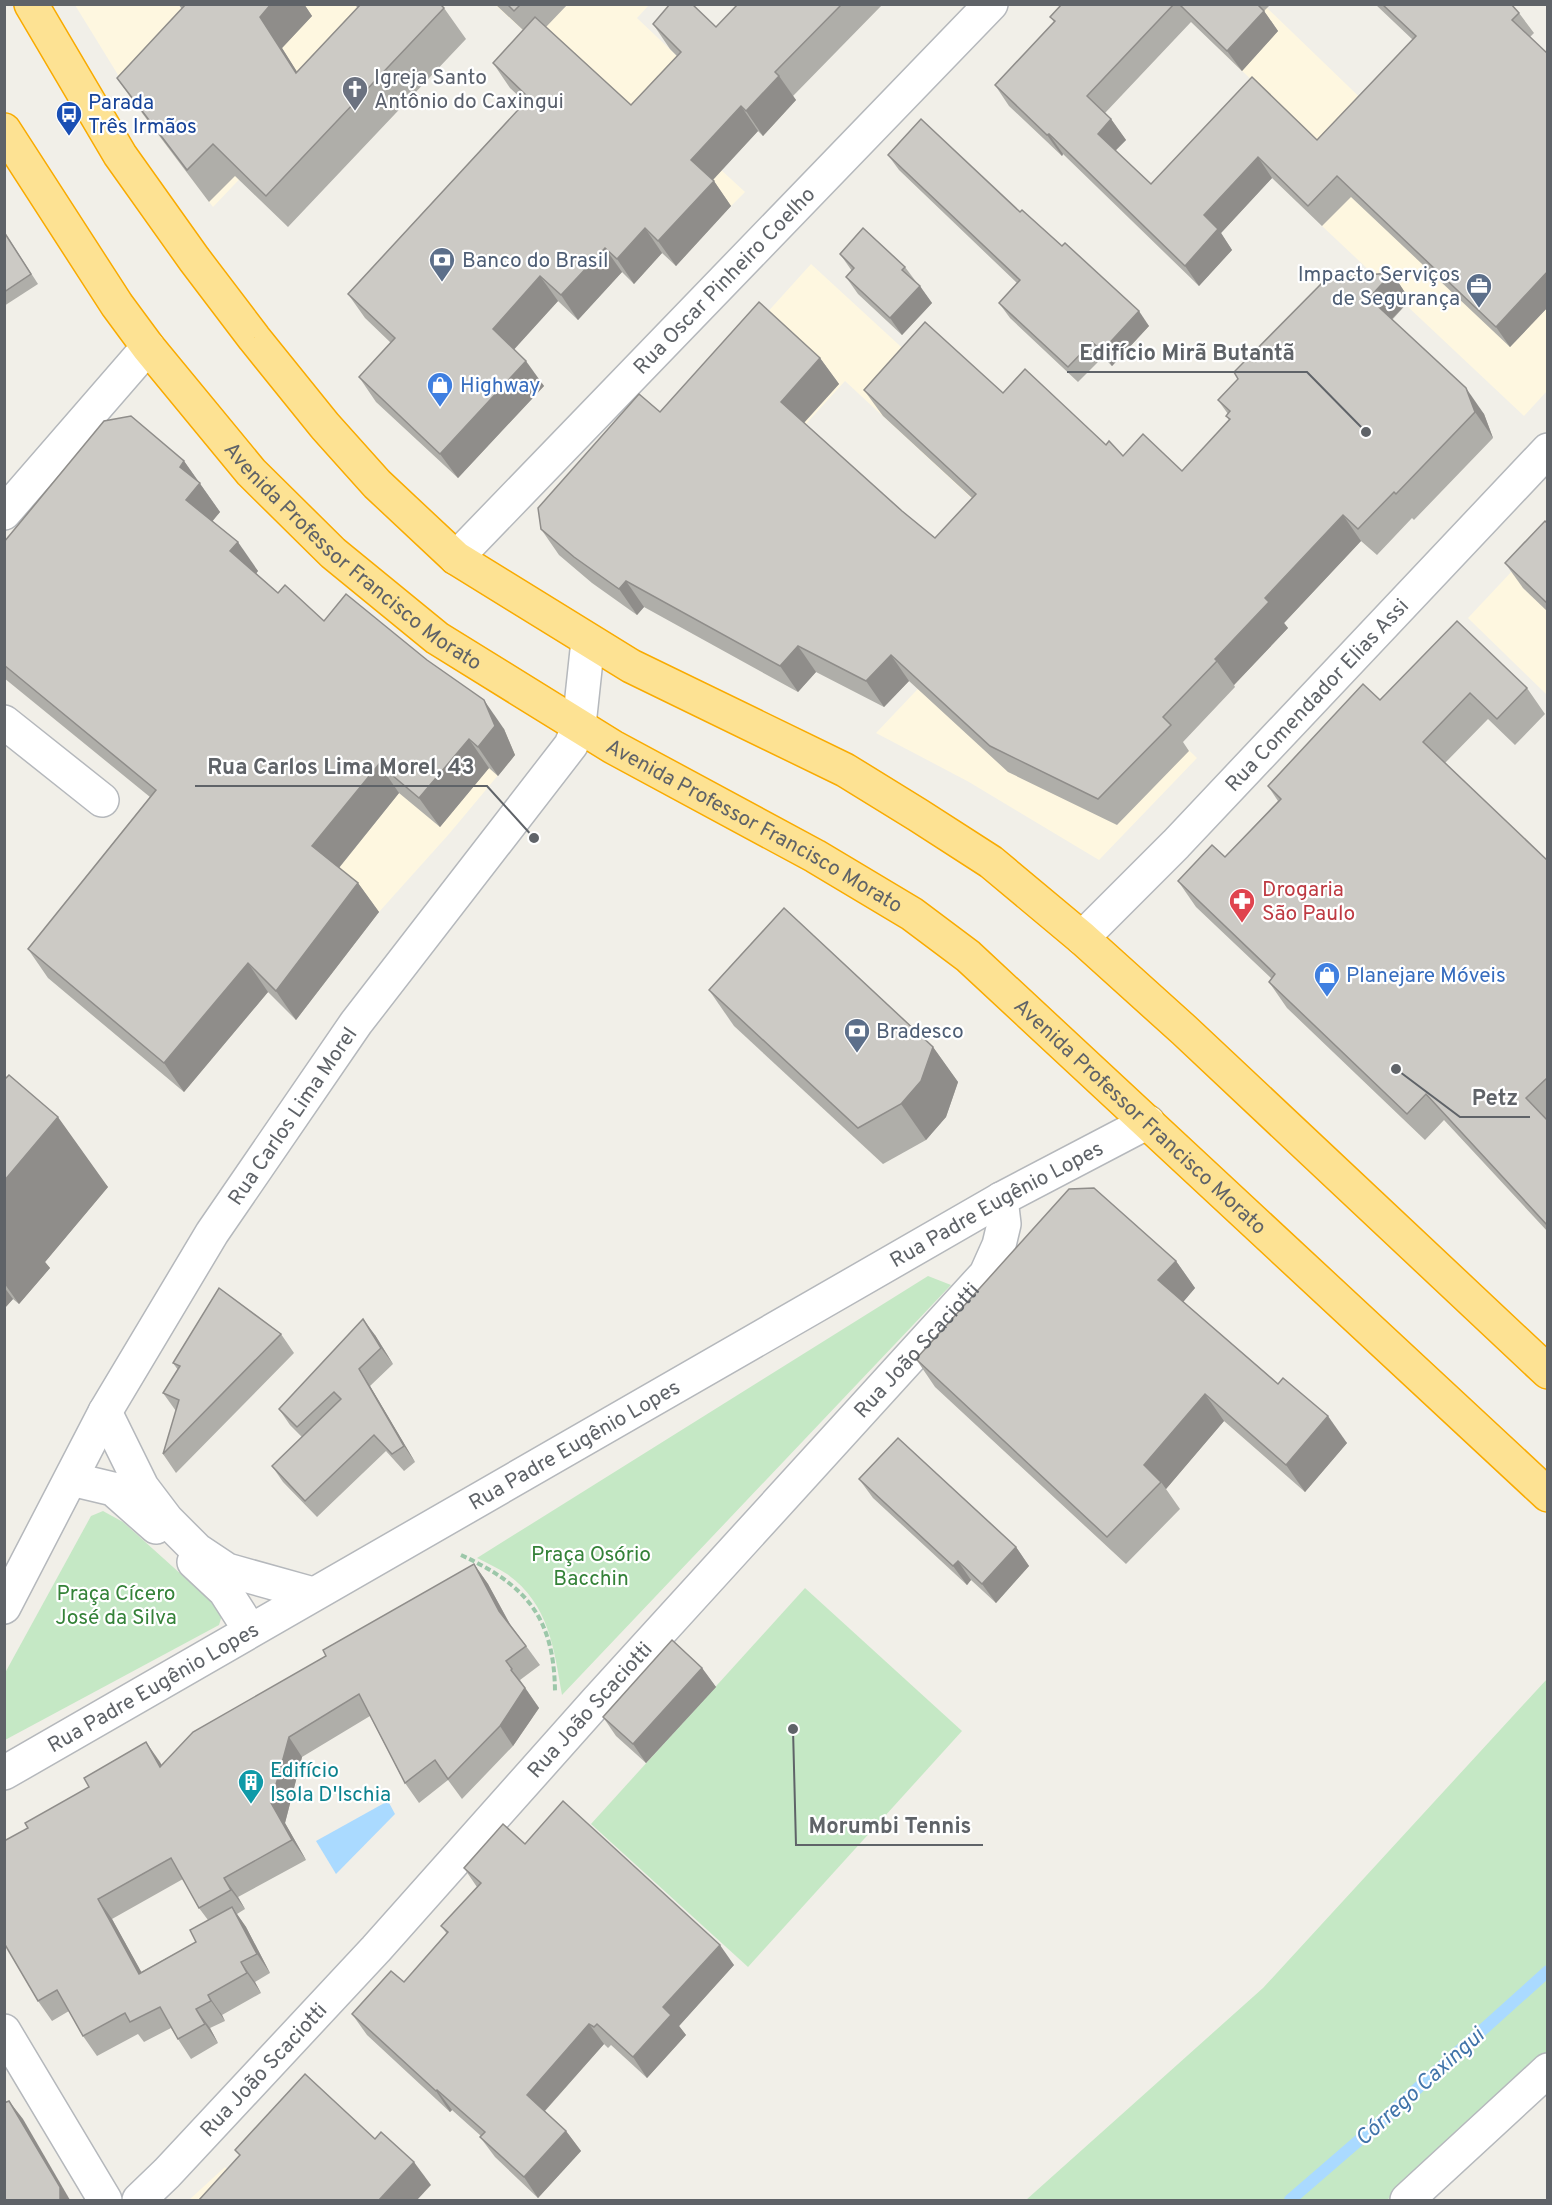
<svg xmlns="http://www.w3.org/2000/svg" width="1552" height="2205" viewBox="0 0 1552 2205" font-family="Overpass,sans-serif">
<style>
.commercial{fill:#fef7e0}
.green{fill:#c5e8c5}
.water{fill:#aadaff}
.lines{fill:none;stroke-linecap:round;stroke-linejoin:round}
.stream{stroke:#aadaff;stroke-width:12}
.minor-casing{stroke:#b5b8bc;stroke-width:36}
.highway-casing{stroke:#f9ab00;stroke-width:36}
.path{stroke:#9cc7a9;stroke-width:4;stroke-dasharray:6 3;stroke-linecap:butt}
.minor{stroke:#fff;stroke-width:33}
.highway{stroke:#fde293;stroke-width:33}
.wall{fill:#afaea9;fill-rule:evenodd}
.shaded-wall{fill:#8f8d8a}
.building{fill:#cccac5;stroke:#8f8d8a;stroke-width:1.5}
.labels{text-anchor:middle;stroke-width:4.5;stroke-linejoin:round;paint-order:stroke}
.worship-label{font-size:21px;fill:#5b616d;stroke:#fff;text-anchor:start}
.transit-label{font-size:21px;fill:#164399;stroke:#fff;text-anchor:start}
.service-label{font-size:21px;fill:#4e5e75;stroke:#fff;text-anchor:start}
.street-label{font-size:21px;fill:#5f6368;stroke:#fff}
.shop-label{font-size:21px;fill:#366cbe;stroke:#fff;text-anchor:start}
.health-label{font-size:21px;fill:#be3a42;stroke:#fff;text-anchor:start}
.park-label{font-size:21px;fill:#348238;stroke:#fff}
.culture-label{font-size:21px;fill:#0d838f;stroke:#fff;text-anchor:start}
.water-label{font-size:22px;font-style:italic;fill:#4174aa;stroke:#fff}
.leader{fill:none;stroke:#5f6368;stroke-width:2}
.callout-dot{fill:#5f6368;stroke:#fff;stroke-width:2}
.callout-label{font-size:22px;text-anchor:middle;font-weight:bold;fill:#5f6368;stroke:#fff;stroke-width:4.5;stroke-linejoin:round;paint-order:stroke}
</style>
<rect width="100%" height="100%" fill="#f1efe8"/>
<g class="commercial">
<polygon points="75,5 405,5 213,207 139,109"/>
<polygon points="495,5 649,5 637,18 677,56 641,96 745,192 731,206 553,42 545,50"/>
<polygon points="1264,5 1376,113 1547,190 1547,391 1524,416 1322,226 1334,158 1219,49"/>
<polygon points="811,264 1038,473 995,520 845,381 805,425 728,356"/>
<polygon points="1547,534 1547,695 1468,618"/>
<polygon points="1048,552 1143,706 1197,758 1099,860 969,782 876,733"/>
<polygon points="504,729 515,755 449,834 379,912 228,791"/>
<polygon points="225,2167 262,2200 189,2200"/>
</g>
<g class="green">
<path d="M928 1276 951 1285 562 1695C554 1648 549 1604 507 1574 498 1568 487 1563 477 1558Z"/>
<polygon points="103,1511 123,1522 223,1612 219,1625 5,1740 5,1673 91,1516"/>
<polygon points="805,1588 962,1731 748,1967 591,1824"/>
<polygon points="1547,1679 1547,2051 1387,2200 1026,2200 1263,1988"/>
</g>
<polygon class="water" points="388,1801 395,1814 336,1874 316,1841"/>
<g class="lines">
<polyline class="stream" points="1290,2200 1379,2123 1548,1971"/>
<g class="minor-casing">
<g id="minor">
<polyline points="4,513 148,347"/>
<path id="s1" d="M456 558 991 4"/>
<polyline points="4,722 102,800"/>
<path id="s2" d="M1082 938 1176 844 1548 450"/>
<polyline points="105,1412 142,1487 167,1520 197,1550 227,1570 313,1594"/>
<polyline points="71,1479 113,1489 156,1527"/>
<polyline points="194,1562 225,1591 250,1630"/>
<path id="s3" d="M4 1607 105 1412 212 1233 356 1023 571 745 579 725 588 641"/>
<path id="s4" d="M4 1773 1001 1199 1148 1122"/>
<polyline points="4,2031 105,2200"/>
<path id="s5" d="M139 2200 167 2173 376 1949 596 1702 986 1274 999 1245 1004 1224 1001 1199"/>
<polyline points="1407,2200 1548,2070"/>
</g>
</g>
<g class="highway-casing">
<g id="highway">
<polyline points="31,4 120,155 194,259 254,338 325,426 377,484 456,558 631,666 845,770 918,815 991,862 1082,938 1184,1030 1548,1372"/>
<path id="s6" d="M4 130 117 305 148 347 251 472 333 553 437 638 613 747 815 856 912 914 968 956 1548 1495"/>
</g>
</g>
<path class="path" d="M461 1555C526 1585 554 1617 555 1691"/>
<use href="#minor" class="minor"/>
<use href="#highway" class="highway"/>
</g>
<g class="wall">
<polygon points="178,4 304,4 312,16 282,48 297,72 358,8 354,4 440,4 444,8 466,39 288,227 235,176 209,202 139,109 117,78 182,9"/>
<polygon points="495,4 568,4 546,27 631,105 677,56 670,49 653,24 716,27 738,4 883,4 793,96 796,100 763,136 758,131 713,180 731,206 676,266 662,253 634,284 622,272 578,320 558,301 514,349 544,386 458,478 376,402 359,377 391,343 365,318 348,294 525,102 510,88 493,63 523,30"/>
<polygon points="1062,4 1271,4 1264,11 1278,31 1242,71 1191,22 1105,113 1111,119 1126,140 1115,151 1151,184 1317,140 1413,40 1375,4 1511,4 1519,13 1534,33 1530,37 1548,54 1548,307 1510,347 1351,197 1322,226 1272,178 1221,233 1232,250 1199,286 1063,154 1062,156 1009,106 995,85 1054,22 1050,17"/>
<polygon points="888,155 1020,212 1149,326 1112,366 1103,357 1078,382 1010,318 999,303 1017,283 899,170"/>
<polygon points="4,231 38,284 4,306"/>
<polygon points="840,254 905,267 932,303 902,335 858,294 846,277 852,271"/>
<polygon points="1392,273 1410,300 1392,320 1484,414 1493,438 1414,520 1412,518 1377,555 1361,541 1284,623 1288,628 1234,685 1235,687 1183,742 1189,751 1117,825 1008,772 909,681 884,707 816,672 798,692 644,607 637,615 592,583 559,555 541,529 660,412 820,358 839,384 804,423 902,511 935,538 972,498 883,416 864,390 1003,393 1106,445 1123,456 1182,471 1229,420 1226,416 1228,414 1218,400"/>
<polygon points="184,461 220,512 212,521 258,571 256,573 278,593 504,729 515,755 498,776 489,768 440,827 399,793 339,868 358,883 379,912 296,1020 268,992 184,1092 48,978 28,949 150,797 4,678 4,542"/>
<polygon points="1548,524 1548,612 1523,588 1505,563"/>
<polygon points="1527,688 1545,714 1515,745 1488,719 1445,763 1548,861 1548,1232 1444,1120 1425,1140 1287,1008 1269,982 1272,979 1196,907 1178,881 1225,857 1278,801 1268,786 1380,700"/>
<polygon points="709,990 933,1047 958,1082 946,1117 926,1140 883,1164 734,1026"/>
<polygon points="4,1080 108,1187 45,1262 50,1268 19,1304 13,1299 4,1309"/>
<polygon points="1176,1261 1195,1288 1183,1302 1347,1443 1305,1492 1224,1421 1166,1489 1180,1509 1126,1564 935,1387 916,1359"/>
<polygon points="281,1334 294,1353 176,1473 163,1454 176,1411 163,1393 178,1370 173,1363"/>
<polygon points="375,1335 393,1364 370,1386 415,1462 404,1471 386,1451 317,1517 283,1482 272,1466 302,1437 290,1425 279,1409"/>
<polygon points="859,1479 1016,1547 1029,1566 996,1603 971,1580 967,1585 873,1498"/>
<path d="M474 1564 488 1584 510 1624 540 1665 520 1680 539 1708 513 1746 462 1799 448 1780 419 1803 405 1783 370 1716 302 1757 285 1823 306 1860 238 1897 245 1909 237 1914 246 1927 270 1973 255 1982 261 1993 222 2015 225 2021 210 2028 218 2043 191 2059 178 2039 171 2028 144 2042 138 2034 97 2056 83 2036 69 2011 52 2021 38 2001 162 1765 326 1656ZM183 1879 199 1908 208 1920 196 1942 141 1972 112 1919Z"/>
<polygon points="702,1668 716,1687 646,1763 616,1736 603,1717"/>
<polygon points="525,1844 734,1965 679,2026 686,2035 647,2078 611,2045 608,2048 604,2044 545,2111 566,2131 581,2151 538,2198 495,2157 480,2137 481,2136 452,2110 450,2112 367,2035 352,2014 404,1982 447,1934 441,1926 477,1887 464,1868"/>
</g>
<g class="shaded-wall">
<polygon points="271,4 304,4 312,16 282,48 318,105 296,73 260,17"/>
<polygon points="1264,11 1278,31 1242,71 1227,51"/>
<polygon points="779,76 796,100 763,136 746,111"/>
<polygon points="741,106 758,131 708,185 691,160"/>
<polygon points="1111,119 1126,140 1112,154 1098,134"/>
<polygon points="1049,134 1063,154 1062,156 1047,135"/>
<polygon points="1258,157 1272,178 1221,233 1232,250 1199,286 1185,266 1204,215"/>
<polygon points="714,181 731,206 676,266 658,241"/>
<polygon points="645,228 662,253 634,284 617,259"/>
<polygon points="605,248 622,272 578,320 561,295"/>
<polygon points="1548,271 1548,307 1510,347 1496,327"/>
<polygon points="1392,273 1410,300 1387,324 1369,298"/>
<polygon points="540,276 558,301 510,354 493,329"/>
<polygon points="920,286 932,303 902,335 890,318"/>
<polygon points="1139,311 1149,326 1112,366 1102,351"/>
<polygon points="820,358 839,384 799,428 781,402"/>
<polygon points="526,361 544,386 458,478 440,454"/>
<polygon points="1466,388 1484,414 1493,438 1475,412"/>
<polygon points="184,461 220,512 206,529 186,500 180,467"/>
<polygon points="1343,515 1361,541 1284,623 1288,628 1234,685 1215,659 1265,598"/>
<polygon points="238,542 258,571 251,580 230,551"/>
<polygon points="626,581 644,607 637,615 619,589"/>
<polygon points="798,646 816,672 798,692 780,666"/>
<polygon points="891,655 909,681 884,707 866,681"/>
<polygon points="484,700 504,729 515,755 498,776 478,747"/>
<polygon points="469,739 489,768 440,827 419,798"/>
<polygon points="379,764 399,793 333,875 312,846"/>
<polygon points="358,883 379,912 296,1020 276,991"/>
<polygon points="248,963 268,992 184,1092 164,1063"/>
<polygon points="933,1047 958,1082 946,1117 926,1140 901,1104"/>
<polygon points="58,1117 108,1187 45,1262 50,1268 19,1304 4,1283 4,1181"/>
<polygon points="1176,1261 1195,1288 1178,1308 1158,1280"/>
<polygon points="4,1287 13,1299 4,1309"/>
<polygon points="363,1319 375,1335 393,1364 381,1348"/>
<polygon points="359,1369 370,1386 415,1462 404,1446"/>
<polygon points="1205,1394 1224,1421 1166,1489 1161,1482 1144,1465"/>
<polygon points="1328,1416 1347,1443 1305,1492 1286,1465"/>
<polygon points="1016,1547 1029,1566 996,1603 982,1584"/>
<polygon points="958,1561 971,1580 967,1585 953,1566"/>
<polygon points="474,1564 488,1584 513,1630 499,1611"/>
<polygon points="702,1668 716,1687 646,1763 633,1744"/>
<polygon points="525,1688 539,1708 513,1746 500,1726"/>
<polygon points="289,1737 302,1757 285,1823 306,1860 292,1840 271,1803"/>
<polygon points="146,1742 160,1762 174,1787 160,1767"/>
<polygon points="224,1878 238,1897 245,1909 231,1890"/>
<polygon points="98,1899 112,1919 153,1993 139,1974"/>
<polygon points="232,1907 246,1927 270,1973 257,1954"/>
<polygon points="720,1945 734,1965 679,2026 686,2035 647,2078 633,2057 663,2007"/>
<polygon points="241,1962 255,1982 261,1993 247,1973"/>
<polygon points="208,1995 222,2015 225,2021 211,2001"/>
<polygon points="196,2009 210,2028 218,2043 205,2024"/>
<polygon points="589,2024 604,2044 541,2115 527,2095"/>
<polygon points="437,2090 452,2110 450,2112 436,2091"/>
<polygon points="9,2101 23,2119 70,2200 60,2200"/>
<polygon points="566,2131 581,2151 538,2198 524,2177"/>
<polygon points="414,2162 431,2185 417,2200 379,2200"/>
</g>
<g class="building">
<polygon points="186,4 271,4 260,17 296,73 361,4 440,4 444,8 266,196 213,144 187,170 117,78"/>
<polygon points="507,4 521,4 514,11"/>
<polygon points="670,4 692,4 716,27 738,4 842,4 775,72 779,76 746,111 741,106 691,160 714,181 658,241 645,228 617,259 605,248 561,295 540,276 493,329 526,361 440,454 359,377 395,338 348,294 529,98 493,63 535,17 631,105 681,52 653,24"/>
<polygon points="1062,4 1174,4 1087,96 1111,119 1098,134 1151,184 1252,77 1317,140 1416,36 1382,4 1511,4 1519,13 1512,20 1548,54 1548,271 1496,327 1337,176 1308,206 1258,157 1204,215 1218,229 1185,266 1049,134 1047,135 995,85 1055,21 1050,17"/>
<polygon points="1179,4 1257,4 1264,11 1227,51"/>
<polygon points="921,119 1020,212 1022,210 1062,246 1065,243 1139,311 1102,351 1092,342 1068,367 999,303 1020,280 888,155"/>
<polygon points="863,228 905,267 902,270 920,286 890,318 846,277 854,268 840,254"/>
<polygon points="4,232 31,274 4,292"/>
<polygon points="1392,273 1369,298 1466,388 1475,412 1396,494 1394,492 1358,529 1343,515 1265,598 1269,602 1215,659 1217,661 1163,717 1171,725 1098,799 990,746 891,655 866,681 798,646 780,666 626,581 619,589 574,557 541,529 538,508 639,394 660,412 759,302 820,358 781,402 902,511 935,538 976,494 864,390 925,322 1003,393 1025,369 1106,445 1109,441 1123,456 1143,434 1182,471 1230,419 1226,416 1230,411 1218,400 1238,379 1234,372 1327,278"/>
<polygon points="131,416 184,461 180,467 200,483 186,500 238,542 230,551 278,593 285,585 324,621 346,594 427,660 484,700 495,726 478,747 469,739 419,798 379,764 312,846 358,883 276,991 248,963 164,1063 28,949 156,790 4,665 4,542 104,421"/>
<polygon points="1545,521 1548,524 1548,604 1505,563"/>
<polygon points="1457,621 1527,688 1497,719 1470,693 1423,742 1548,861 1548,1077 1526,1098 1548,1121 1548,1226 1426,1094 1407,1114 1269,982 1275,974 1178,881 1212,845 1225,857 1281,799 1268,786 1363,684 1380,700"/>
<polygon points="784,908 933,1047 921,1081 901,1104 858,1128 709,990"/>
<polygon points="9,1075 58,1117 4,1181 4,1080"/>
<polygon points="1094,1188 1176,1261 1158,1280 1278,1384 1283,1378 1328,1416 1286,1465 1205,1394 1144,1465 1161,1482 1107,1537 916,1359 1069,1189"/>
<polygon points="219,1288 281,1334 163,1454 179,1400 163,1393 180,1366 173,1363"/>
<polygon points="363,1319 381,1348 359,1369 404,1446 392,1454 374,1435 305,1501 272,1466 341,1399 334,1392 297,1427 279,1409"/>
<polygon points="898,1438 1016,1547 982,1584 958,1561 953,1566 859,1479"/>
<polygon points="474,1564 499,1611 526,1646 506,1661 512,1669 511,1670 525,1688 500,1726 448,1779 435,1760 405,1783 359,1694 289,1737 271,1803 292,1840 224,1878 231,1890 199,1908 171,1858 98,1899 139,1974 196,1942 190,1930 232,1907 257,1954 241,1962 247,1973 208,1995 211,2001 196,2009 205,2024 178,2039 160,2007 130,2022 125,2013 83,2036 57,1990 38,2001 4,1943 4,1841 28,1828 25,1823 89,1787 84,1778 146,1742 160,1767 193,1732 326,1656 323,1650"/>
<polygon points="672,1640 702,1668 633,1744 603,1717"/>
<polygon points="563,1801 720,1945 663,2007 671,2015 633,2057 597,2024 594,2027 589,2024 527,2095 566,2131 524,2177 480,2137 485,2132 437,2090 436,2091 352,2014 391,1971 404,1982 448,1932 441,1926 481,1883 464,1868 503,1824 525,1844"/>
<polygon points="305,2074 375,2139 381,2132 414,2162 379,2200 199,2200 240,2155 235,2150"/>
<polygon points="9,2101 60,2187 60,2200 4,2200 4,2103"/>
</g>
<defs>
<g id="church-pin" transform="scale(1.35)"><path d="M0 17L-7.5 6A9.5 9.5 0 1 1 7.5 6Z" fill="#6b7280" stroke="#fff"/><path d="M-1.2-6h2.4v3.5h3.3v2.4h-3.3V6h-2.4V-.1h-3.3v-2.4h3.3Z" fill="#fff"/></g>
<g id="bus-pin" transform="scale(1.35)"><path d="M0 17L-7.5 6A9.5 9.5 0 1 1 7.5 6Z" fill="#1a4fb4" stroke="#fff"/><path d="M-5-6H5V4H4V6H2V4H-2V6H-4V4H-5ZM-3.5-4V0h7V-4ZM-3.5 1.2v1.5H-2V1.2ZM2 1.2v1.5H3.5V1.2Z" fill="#fff"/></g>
<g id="bank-pin" transform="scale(1.35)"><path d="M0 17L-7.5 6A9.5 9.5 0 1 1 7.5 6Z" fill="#5c6f8a" stroke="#fff"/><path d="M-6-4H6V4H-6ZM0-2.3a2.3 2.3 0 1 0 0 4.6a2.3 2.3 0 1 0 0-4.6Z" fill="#fff"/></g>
<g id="office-pin" transform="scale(1.35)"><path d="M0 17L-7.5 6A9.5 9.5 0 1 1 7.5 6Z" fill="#5c6f8a" stroke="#fff"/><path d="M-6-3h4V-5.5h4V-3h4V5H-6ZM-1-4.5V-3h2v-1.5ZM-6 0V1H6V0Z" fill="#fff"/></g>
<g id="shop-pin" transform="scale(1.35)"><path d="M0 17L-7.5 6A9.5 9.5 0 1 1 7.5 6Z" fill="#3f7fe0" stroke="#fff"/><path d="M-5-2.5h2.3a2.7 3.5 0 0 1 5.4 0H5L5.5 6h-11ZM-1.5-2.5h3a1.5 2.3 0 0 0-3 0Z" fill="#fff"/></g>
<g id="pharmacy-pin" transform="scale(1.35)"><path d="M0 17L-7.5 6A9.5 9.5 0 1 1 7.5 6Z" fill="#e0444e" stroke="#fff"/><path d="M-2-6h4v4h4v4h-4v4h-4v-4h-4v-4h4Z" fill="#fff"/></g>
<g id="building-pin" transform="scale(1.35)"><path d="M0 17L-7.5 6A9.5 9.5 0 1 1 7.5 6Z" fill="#0f9aa8" stroke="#fff"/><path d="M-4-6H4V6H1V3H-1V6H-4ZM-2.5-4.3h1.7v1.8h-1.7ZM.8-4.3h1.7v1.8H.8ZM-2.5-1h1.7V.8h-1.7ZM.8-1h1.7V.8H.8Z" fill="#fff"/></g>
</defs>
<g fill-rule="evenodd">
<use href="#church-pin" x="355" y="89"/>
<use href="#bus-pin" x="69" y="114"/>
<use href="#bank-pin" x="442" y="260"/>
<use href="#office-pin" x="1479" y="286"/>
<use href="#shop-pin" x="440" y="385"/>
<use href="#pharmacy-pin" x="1242" y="901"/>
<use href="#shop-pin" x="1327" y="975"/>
<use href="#bank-pin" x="857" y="1031"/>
<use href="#building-pin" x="251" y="1782"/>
</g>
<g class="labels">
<g class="worship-label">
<text x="374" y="84">Igreja Santo<tspan x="374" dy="24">Antônio do Caxingui</tspan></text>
</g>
<g class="transit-label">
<text x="88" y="109">Parada<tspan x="88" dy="24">Três Irmãos</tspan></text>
</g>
<g class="service-label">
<text x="462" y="267">Banco do Brasil</text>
<text x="1460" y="281" text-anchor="end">Impacto Serviços<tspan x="1460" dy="24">de Segurança</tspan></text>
<text x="876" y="1038">Bradesco</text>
</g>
<g class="street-label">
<text dy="7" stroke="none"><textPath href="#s1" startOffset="386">Rua Oscar Pinheiro Coelho</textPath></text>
<text dy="7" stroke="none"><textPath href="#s6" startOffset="555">Avenida Professor Francisco Morato</textPath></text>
<text dy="7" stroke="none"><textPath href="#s2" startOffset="338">Rua Comendador Elias Assi</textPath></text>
<text dy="7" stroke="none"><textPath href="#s6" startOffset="1041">Avenida Professor Francisco Morato</textPath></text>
<text dy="7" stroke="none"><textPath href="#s3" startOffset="570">Rua Carlos Lima Morel</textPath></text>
<text dy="7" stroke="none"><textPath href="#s6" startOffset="1527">Avenida Professor Francisco Morato</textPath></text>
<text dy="7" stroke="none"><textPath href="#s4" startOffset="1144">Rua Padre Eugênio Lopes</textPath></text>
<text dy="7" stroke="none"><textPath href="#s5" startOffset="1152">Rua João Scaciotti</textPath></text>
<text dy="7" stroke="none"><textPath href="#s4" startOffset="658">Rua Padre Eugênio Lopes</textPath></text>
<text dy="7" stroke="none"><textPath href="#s4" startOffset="172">Rua Padre Eugênio Lopes</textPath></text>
<text dy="7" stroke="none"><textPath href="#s5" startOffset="666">Rua João Scaciotti</textPath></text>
<text dy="7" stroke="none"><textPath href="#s5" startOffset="180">Rua João Scaciotti</textPath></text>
</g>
<g class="shop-label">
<text x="460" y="392">Highway</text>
<text x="1346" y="982">Planejare Móveis</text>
</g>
<g class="health-label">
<text x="1262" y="896">Drogaria<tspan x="1262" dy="24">São Paulo</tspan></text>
</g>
<g class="park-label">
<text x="591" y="1561">Praça Osório<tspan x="591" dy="24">Bacchin</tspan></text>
<text x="116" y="1600">Praça Cícero<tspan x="116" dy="24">José da Silva</tspan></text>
</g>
<g class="culture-label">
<text x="270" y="1777">Edifício<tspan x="270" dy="24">Isola D'Ischia</tspan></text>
</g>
<g class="water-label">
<text transform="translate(1419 2086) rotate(-42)" y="8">Córrego Caxingui</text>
</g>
</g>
<path class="leader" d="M1366 432L1307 372H1067M534 838L487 786H195M1396 1069L1460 1117H1530M793 1729L796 1845H983"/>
<g class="callout-dot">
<circle cx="1366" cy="432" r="6"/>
<circle cx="534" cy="838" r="6"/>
<circle cx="1396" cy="1069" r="6"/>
<circle cx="793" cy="1729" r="6"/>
</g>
<g class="callout-label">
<text x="1187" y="360">Edifício Mirã Butantã</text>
<text x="341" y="774">Rua Carlos Lima Morel, 43</text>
<text x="1495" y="1105">Petz</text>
<text x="890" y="1833">Morumbi Tennis</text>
</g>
<rect width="1552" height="2205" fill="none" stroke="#5f6368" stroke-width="12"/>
</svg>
